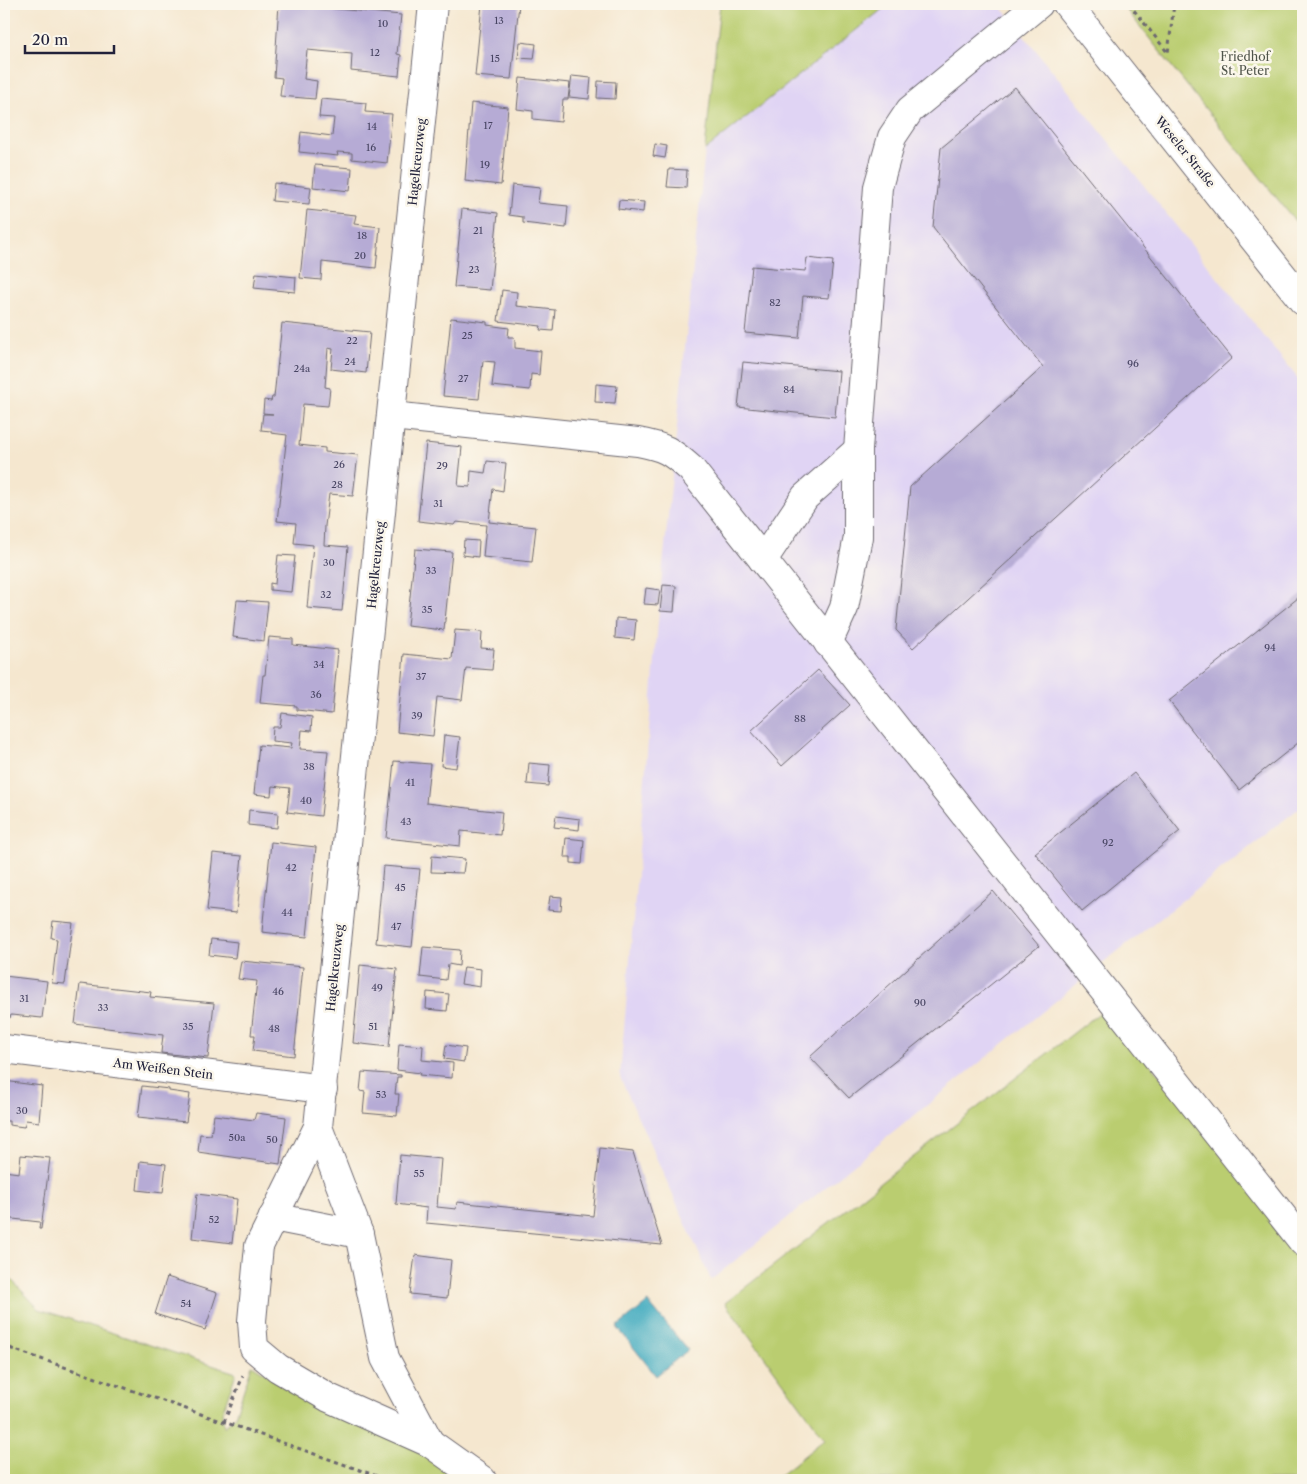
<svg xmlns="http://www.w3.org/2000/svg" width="1307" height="1484" viewBox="0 0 1307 1484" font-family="'Libre Caslon Text',serif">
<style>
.built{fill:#e0d4f4}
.green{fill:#bacd70;stroke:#6e7856}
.water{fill:#3faabf;stroke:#30667d}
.building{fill:#b6abd5}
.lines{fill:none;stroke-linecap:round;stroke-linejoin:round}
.minor-casing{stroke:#6c676f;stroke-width:30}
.path{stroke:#6c676f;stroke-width:3;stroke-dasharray:4 4;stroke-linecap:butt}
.minor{stroke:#fff;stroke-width:28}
.labels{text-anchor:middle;stroke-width:5;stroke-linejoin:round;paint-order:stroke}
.number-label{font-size:10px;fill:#474462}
.park-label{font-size:12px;fill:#50554b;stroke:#fbf7ec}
.street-label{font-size:12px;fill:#22223b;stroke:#fbf7ec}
</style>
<rect width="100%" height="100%" fill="#fbf7ec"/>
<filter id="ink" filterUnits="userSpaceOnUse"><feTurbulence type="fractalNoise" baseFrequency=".02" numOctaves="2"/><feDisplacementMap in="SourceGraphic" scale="10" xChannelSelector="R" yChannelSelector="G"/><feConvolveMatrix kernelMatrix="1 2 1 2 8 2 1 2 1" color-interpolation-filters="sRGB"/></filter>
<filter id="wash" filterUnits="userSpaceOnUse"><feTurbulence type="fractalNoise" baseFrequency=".0096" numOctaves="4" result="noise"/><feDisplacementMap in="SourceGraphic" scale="20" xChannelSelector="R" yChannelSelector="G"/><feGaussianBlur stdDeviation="1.12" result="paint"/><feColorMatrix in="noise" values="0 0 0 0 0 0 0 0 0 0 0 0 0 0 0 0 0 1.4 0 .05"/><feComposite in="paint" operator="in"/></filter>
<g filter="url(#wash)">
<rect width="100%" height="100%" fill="#f5e7cf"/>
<polygon class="built" points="889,4 999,4 1303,385 1303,805 1099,966 711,1280 620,1077 662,575 705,150"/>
<g class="green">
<polygon points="720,4 889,4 705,150"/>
<polygon points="1122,4 1303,4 1303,231"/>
<polygon points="1106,1008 1303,1257 1303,1480 774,1480 825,1439 725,1303"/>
<polygon points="4,1272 39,1309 236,1373 222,1413 224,1427 235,1416 252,1365 295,1393 435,1455 474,1480 4,1480"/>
</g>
<polygon class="water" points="648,1302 688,1350 656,1376 617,1327"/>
<g id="blocks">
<g class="building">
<polygon points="279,4 316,4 315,7 401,15 397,54 401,55 399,76 351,71 352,54 307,50 304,79 317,81 315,99 280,96 282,78 274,77"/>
<polygon points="482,4 519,4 511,79 475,76"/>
<polygon points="520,42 536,44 534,59 518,58"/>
<polygon points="572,76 591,78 589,99 569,97"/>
<polygon points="520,78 570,83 568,99 563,99 561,122 533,119 533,111 517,109"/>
<polygon points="598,81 616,82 615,99 597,98"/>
<polygon points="1015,87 1232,358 913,648 896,630 910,487 1043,367 933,227 941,148"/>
<polygon points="321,99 366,103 365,112 392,114 387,163 352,159 352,153 337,152 338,156 299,152 301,132 332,136 334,118 319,117"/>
<polygon points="471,103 508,107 501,185 465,181"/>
<polygon points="655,144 667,146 665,158 653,156"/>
<polygon points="315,165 352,168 350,191 313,187"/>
<polygon points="669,169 687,170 686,188 667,187"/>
<polygon points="274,183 311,187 309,204 272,201"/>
<polygon points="512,185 540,188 538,203 568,206 566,228 523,223 523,217 509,215"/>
<polygon points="619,200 644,202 643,212 618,209"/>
<polygon points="462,209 498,213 490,290 454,287"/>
<polygon points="307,210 356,215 354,224 380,227 376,268 322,262 321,280 300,278"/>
<polygon points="807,258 833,261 829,298 803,296 799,338 745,333 752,266 805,271"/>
<polygon points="256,273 296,277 295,292 254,288"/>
<polygon points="502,290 517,292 516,306 555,310 553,331 540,330 541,326 498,321"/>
<polygon points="451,318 487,322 487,325 509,328 508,337 514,337 515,340 515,348 541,351 539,375 531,374 530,390 492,386 495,362 483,361 479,399 443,396"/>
<polygon points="282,323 370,332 366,373 331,369 333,349 328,348 325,387 330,388 328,406 303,404 299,445 325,448 325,452 358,455 353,496 329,494 325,526 324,545 348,547 342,611 307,608 313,545 294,543 296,523 277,521 287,435 271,433 271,431 261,430 263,414 273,414 263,413 264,400 271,401 272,397 274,397"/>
<polygon points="743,362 839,371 835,417 738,407"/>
<polygon points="596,384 617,386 615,403 595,402"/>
<polygon points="426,443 462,447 458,486 470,487 471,471 485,473 487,461 506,463 503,491 493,489 489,522 536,527 532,562 483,557 486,525 456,522 454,525 418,521"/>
<polygon points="464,540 479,541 478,557 463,555"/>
<polygon points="415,549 452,552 444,630 407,626"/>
<polygon points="278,555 295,556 291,592 270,590 270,583 275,584"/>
<polygon points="663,585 676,586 674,612 660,611"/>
<polygon points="646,588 660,590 658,605 644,604"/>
<polygon points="1303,594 1303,739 1239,790 1169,701"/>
<polygon points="237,600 268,602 264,641 233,637"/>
<polygon points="616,618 636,620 634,640 615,638"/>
<polygon points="455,630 482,632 481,648 494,649 492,670 466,668 462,700 437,697 433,736 397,732 404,654 452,659"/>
<polygon points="269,637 293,639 293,645 338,650 332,714 297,710 297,706 260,703 263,675 265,675"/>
<polygon points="818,670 850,705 782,766 751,731"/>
<polygon points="282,713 312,717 311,731 302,730 300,749 328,751 321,816 287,812 290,788 272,786 271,796 254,794 259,745 291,748 292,743 272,741 273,727 280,727"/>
<polygon points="444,735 460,737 456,768 441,766"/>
<polygon points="394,761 430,764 426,803 502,812 500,835 461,831 460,846 386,838"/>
<polygon points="529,763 550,765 548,786 527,784"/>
<polygon points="1134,773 1180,831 1082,911 1035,853"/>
<polygon points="249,810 278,813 277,828 248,825"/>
<polygon points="556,816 580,819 579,830 554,827"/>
<polygon points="566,838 584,840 582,864 571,863 571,857 564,857"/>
<polygon points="271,842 316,847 307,937 262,932"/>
<polygon points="213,853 242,856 236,913 207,910"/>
<polygon points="432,856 465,859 463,873 431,872"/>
<polygon points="383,866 420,869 412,947 376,943"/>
<polygon points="993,891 1039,946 849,1098 810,1057"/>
<polygon points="550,896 562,897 561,911 548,910"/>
<polygon points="53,921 73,923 65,984 52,983 57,939 51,938"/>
<polygon points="211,939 237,942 235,958 209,955"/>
<polygon points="423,947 460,950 459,966 448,964 446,980 420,977"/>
<polygon points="241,961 303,967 294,1056 253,1051 255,1035 251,1035 257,981 238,979"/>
<polygon points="360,965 397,969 389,1047 353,1043"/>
<polygon points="464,967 481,969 480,987 461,984"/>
<polygon points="4,976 47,981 42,1018 11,1015 10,1018 4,1017"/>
<polygon points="80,984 151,992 150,997 214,1003 208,1058 161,1053 163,1035 75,1024"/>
<polygon points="427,992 449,994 447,1011 426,1009"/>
<polygon points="399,1044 423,1046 422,1060 453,1063 452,1078 419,1075 420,1073 397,1070"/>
<polygon points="446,1045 466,1048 464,1062 444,1059"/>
<polygon points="362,1072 401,1075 401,1077 397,1077 395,1094 399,1094 397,1116 363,1113 365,1092 360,1091"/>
<polygon points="4,1081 42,1086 39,1122 26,1120 24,1127 9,1125 9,1121 4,1121"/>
<polygon points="142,1086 169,1089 169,1091 190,1094 186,1122 138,1117"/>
<polygon points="256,1113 286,1117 280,1164 198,1152 200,1134 211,1135 214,1115 254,1120"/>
<polygon points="600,1148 633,1152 662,1245 426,1223 427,1208 396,1204 400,1155 441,1159 437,1207 456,1209 457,1202 593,1216"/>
<polygon points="21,1155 50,1158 41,1229 39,1229 40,1222 4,1218 4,1171 19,1173"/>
<polygon points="140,1161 166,1164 163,1193 137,1190"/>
<polygon points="197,1194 237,1199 232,1243 192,1238"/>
<polygon points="415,1255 451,1260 447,1298 410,1294"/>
<polygon points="167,1277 217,1293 205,1330 155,1314"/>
</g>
</g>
</g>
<g filter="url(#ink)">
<use href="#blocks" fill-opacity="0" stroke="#6c676f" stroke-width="1"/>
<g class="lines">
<g class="minor-casing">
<g id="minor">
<polyline points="433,4 318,1127 259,1246 252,1321 254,1348 278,1368 329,1398 430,1443 482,1480"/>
<polyline points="1067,4 1303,301"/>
<path d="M392 416 638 442C665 447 671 451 691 469L1303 1242"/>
<polyline points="763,560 805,497 858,450"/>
<polyline points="828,643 844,608 858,537 858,450 878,187 892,137 910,110 1039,4"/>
<polyline points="4,1049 323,1089"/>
<polyline points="273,1217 359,1234 318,1127"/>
<polyline points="359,1234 385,1358 430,1443"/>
</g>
</g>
<g class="path">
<polyline points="1129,4 1168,53 1174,4"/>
<polyline points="4,1343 12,1349 224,1422 388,1480"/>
<polyline points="224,1422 243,1376"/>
</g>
<use href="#minor" class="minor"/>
</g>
</g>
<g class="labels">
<g class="number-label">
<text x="499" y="24">13</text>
<text x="383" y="27">10</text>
<text x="375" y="56">12</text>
<text x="495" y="62">15</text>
<text x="488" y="129">17</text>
<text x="372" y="130">14</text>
<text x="371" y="151">16</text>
<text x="485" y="168">19</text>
<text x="478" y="234">21</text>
<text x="362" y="239">18</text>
<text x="360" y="259">20</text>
<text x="474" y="273">23</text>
<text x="775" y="306">82</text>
<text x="467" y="339">25</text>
<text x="352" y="344">22</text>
<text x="350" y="365">24</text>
<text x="1133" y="367">96</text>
<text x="302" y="372">24a</text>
<text x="463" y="382">27</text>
<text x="789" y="393">84</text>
<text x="339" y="468">26</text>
<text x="442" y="469">29</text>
<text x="337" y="488">28</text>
<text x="438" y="507">31</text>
<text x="329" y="566">30</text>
<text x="431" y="574">33</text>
<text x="326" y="598">32</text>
<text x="427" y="613">35</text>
<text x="1270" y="651">94</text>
<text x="319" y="668">34</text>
<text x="421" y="680">37</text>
<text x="316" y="698">36</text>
<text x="417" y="719">39</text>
<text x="800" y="722">88</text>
<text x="309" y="770">38</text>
<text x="410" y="786">41</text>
<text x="306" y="804">40</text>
<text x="406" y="825">43</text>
<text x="1108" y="846">92</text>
<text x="291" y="871">42</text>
<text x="400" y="891">45</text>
<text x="287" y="916">44</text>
<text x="396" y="930">47</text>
<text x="377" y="991">49</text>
<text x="278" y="995">46</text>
<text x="24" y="1002">31</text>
<text x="920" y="1006">90</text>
<text x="103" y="1011">33</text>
<text x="188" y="1030">35</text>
<text x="373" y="1030">51</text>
<text x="274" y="1032">48</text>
<text x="381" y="1098">53</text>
<text x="22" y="1114">30</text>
<text x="237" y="1141">50a</text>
<text x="272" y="1143">50</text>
<text x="419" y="1177">55</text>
<text x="214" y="1223">52</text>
<text x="186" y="1307">54</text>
</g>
<g class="park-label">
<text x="1245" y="61">Friedhof<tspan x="1245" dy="14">St. Peter</tspan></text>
</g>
<g class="street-label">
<text transform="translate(1185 152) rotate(51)" y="4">Weseler Straße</text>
<text transform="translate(417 162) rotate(-84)" y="4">Hagelkreuzweg</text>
<text transform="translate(376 565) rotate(-84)" y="4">Hagelkreuzweg</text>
<text transform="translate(335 968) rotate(-84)" y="4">Hagelkreuzweg</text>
<text transform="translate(163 1069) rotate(7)" y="4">Am Weißen Stein</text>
</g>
</g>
<rect width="1307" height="1484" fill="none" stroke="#fbf7ec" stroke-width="20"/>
<path d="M25 45v8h89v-8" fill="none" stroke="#22223b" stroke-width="2.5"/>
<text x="32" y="45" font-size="15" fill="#22223b" stroke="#fbf7ec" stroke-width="4" paint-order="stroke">20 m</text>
</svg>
